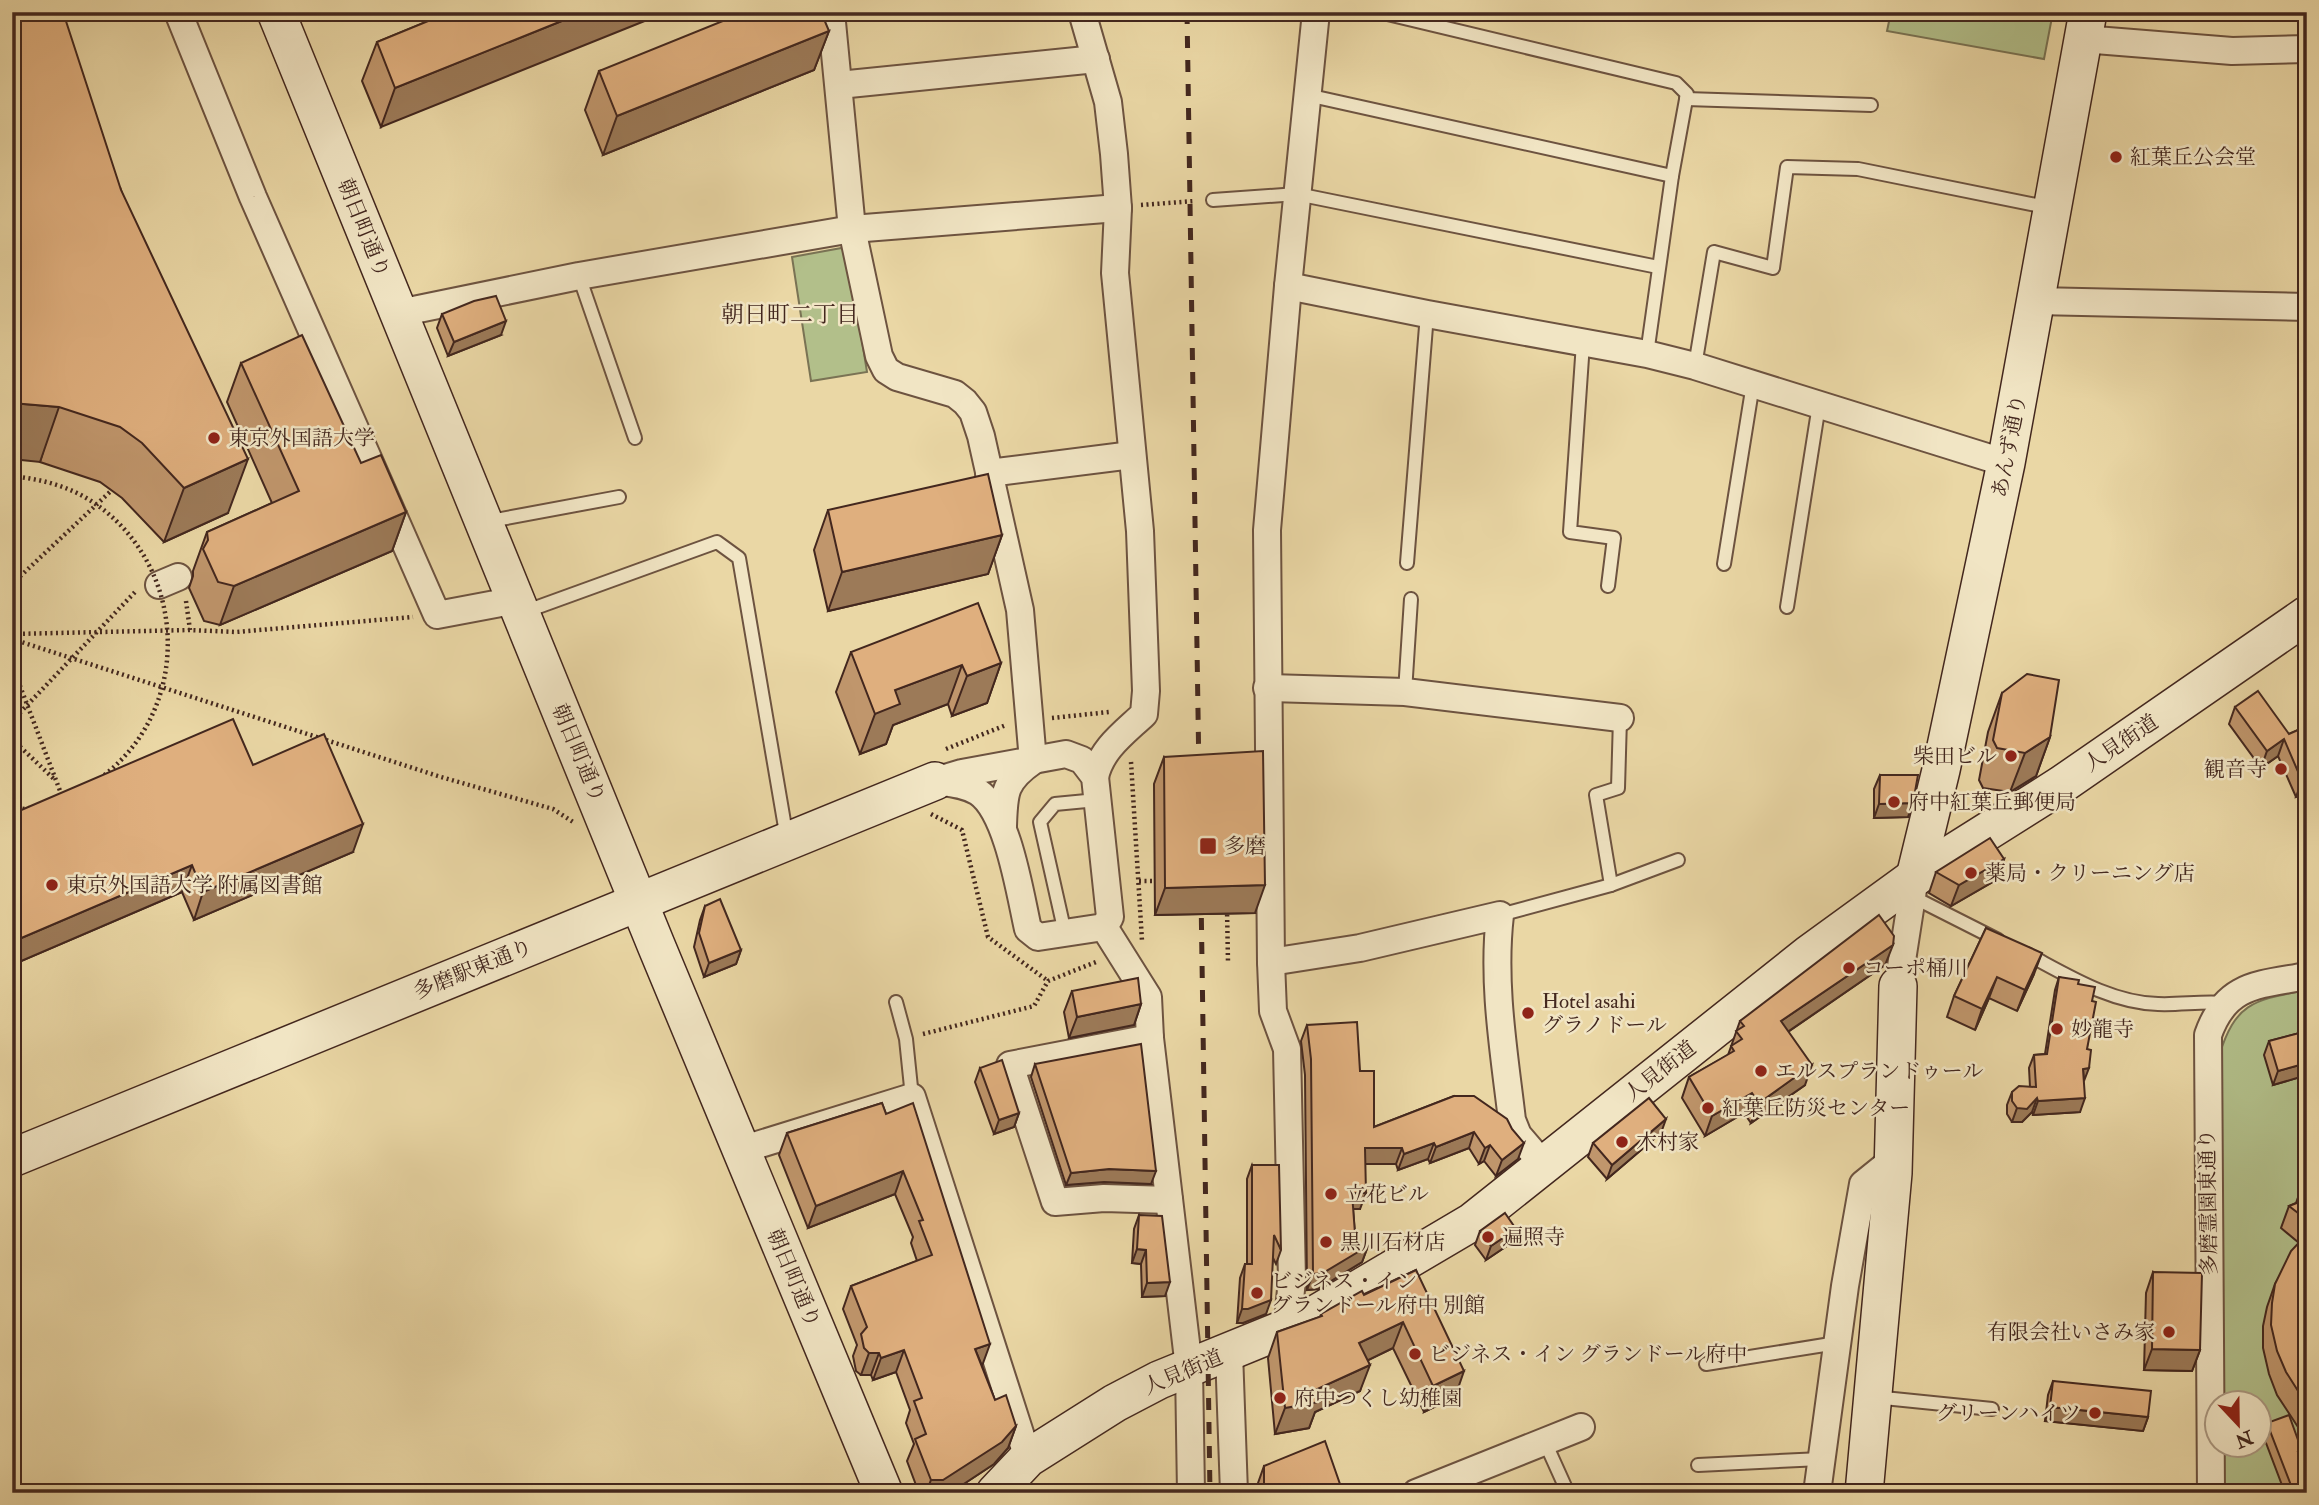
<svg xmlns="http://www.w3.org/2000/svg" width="2319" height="1505" viewBox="0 0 2319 1505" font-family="'IM FELL Double Pica','Noto Serif JP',serif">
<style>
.green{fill:#b2bf8a;stroke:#7a7354;stroke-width:2}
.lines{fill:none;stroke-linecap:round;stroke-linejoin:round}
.lane-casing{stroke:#6d5340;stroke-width:16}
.street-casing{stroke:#6d5340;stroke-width:30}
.secondary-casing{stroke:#43271e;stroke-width:40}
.path{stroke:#43271e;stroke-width:4.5;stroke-dasharray:2 3.5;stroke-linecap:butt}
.lane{stroke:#f1e5c4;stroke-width:12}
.street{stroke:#f1e5c4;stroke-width:26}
.secondary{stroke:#f1e5c4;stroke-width:37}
.rail{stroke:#43271e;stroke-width:5;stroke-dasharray:12 12;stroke-linecap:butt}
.path-bridge{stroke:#43271e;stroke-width:4.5;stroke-dasharray:2 3.5;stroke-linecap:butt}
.wall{fill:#c0966c;stroke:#43271e;stroke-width:2}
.shaded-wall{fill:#9c7a58;stroke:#43271e;stroke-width:2}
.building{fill:#dfaf7e;stroke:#43271e;stroke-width:2}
.poi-dot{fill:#8f2418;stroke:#f1e5c4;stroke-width:2.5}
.labels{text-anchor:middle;stroke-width:5;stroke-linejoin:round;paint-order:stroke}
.poi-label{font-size:21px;fill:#43271e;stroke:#f1e5c4;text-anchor:start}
.street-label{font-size:21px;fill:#43271e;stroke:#f1e5c4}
.neighbourhood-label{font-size:23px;fill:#43271e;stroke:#f1e5c4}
</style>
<rect width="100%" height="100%" fill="#ead7a5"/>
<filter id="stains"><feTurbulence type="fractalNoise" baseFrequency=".00286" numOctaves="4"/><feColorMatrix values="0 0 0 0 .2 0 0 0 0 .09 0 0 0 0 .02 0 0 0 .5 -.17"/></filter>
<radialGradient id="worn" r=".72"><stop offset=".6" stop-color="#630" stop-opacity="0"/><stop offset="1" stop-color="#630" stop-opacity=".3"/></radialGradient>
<g class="green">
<polygon points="1891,12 2053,12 2044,59 1887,31"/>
<polygon points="847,247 867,372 811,381 792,257"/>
<path d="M2307 990V1493H2221V1446H2260V1404L2221 1403 2219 1056C2236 1001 2255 1000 2307 990Z"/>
</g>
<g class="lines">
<g class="lane-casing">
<g id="lane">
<polyline points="1379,12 1676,83 1687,94 1672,176 1647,354"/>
<polyline points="1307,95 1672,176"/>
<polyline points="1686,99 1871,105"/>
<polyline points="1213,200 1297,194 1658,267"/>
<polyline points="579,276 635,438"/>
<polyline points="1583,343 1570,532 1614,538 1608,586"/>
<polyline points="1695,366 1714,252 1773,268 1787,167 1858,169 2051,208"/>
<polyline points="485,522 619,497"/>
<polyline points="1407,563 1427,314"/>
<polyline points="1724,564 1753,384"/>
<polyline points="1787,607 1819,405"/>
<polyline points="524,612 717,542 739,558 787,839"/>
<polyline points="1405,692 1411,599"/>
<polyline points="1611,885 1678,860"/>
<polyline points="1911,896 1998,940"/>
<polyline points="1500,915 1611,885 1596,795 1618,788 1620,718"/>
<polyline points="1065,933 1040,822 1055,804 1097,800"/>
<path d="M2027 954C2067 975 2111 1003 2158 1004 2180 1005 2202 1001 2224 1003"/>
<polyline points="896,1002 906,1039 912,1097"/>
<polyline points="1706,1364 1837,1343"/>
<polyline points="1874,1397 1992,1409"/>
<polyline points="1545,1442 1568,1493"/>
<polyline points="1698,1465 1821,1459"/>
</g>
</g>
<g class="street-casing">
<g id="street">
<polyline points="178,12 253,197 437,615 517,600"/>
<path d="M831 12 852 229 879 356 886 370 897 377 955 394 965 402 973 412 981 436 1020 610 1033 761C1004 781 1004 793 1003 826"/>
<path d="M1082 12 1108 102 1114 154 1118 208 1115 273 1140 531 1146 691 1144 714C1124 733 1101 749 1095 777"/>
<polyline points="2083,39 2232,51 2307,49"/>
<polyline points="839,85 1096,59"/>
<polyline points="1288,286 1427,314 1647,354 1695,366 2006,463"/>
<polyline points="2036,301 2307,307"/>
<polyline points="399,313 579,276 852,229 1118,208"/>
<polyline points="989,473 1132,455"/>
<polyline points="159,585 178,577"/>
<polyline points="1267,688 1405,692 1620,718"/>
<path d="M1066 754 1082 760 1095 777 1110 917 1104 927 1038 937 1028 929C1020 894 1008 812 978 792 965 784 949 783 935 781L962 773Z"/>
<polyline points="1104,927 1148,997 1150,1038 1189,1368 1191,1493"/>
<path d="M1271 962 1360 948 1500 915C1492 983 1504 1052 1512 1120L1518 1135 1542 1163"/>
<polyline points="1898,986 1915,877"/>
<polyline points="1150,1038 1010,1065 1055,1202 1104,1198 1169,1200"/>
<polyline points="741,1150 912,1097 1028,1458"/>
<polyline points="1287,1329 1292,1280 1287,1049 1273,1011 1271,962 1267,530 1288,286 1316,12"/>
<polyline points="1229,1352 1234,1493"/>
<polyline points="1416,1493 1581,1427"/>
<polyline points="1817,1493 1845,1286 1863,1184 1894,1159"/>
<path d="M2211 1493 2208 1035C2226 983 2259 985 2307 976"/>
</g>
</g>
<g class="secondary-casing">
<g id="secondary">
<polyline points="276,12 656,945 884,1493"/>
<polyline points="1915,877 1941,770 2006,463 2088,12"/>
<polyline points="12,1158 935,781"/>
<polyline points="995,1493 1028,1458 1115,1403 1159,1380 1306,1320 1472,1222 1809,954 1915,877 2061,785 2307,615"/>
<polyline points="1864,1493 1893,1173 1898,986"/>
</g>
</g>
<g class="path">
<polyline points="1141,205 1195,201"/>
<polyline points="12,584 112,490"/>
<polyline points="186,601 190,630"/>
<polyline points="12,634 190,630 236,632 413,617"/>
<polyline points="12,639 441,777 553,809 573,822"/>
<polyline points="12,665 62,796"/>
<polyline points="1052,718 1109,712"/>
<polyline points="12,721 136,591"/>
<polyline points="12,739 54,779"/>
<polyline points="946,749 1006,725"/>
<polyline points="1131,762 1142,941"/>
<polyline points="931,814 962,830 988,937 1048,981"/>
<polyline points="1139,881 1160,881"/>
<polyline points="1227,909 1228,962"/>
<polyline points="923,1034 1034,1006 1048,981 1096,962"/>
</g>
<use href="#lane" class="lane"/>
<use href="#street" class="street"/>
<use href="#secondary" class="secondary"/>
<g class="rail">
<polyline points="1187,12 1199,775"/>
<polyline points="1201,894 1210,1493"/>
</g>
<g class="path-bridge">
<path d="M12 476C39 479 65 485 88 499 187 560 196 705 103 776"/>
<polyline points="12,811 29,808"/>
</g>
</g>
<g class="wall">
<polygon points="450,12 381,127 362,81 377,42"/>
<polygon points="829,31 814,70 603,155 585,110 599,71"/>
<polygon points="121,190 228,513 164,542 122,498 100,482 40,462"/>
<polygon points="442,314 501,335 448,356 437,328"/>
<polygon points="241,363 361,463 406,512 392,551 220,625 204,621 189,588 193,576 193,571 207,532 272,503 227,402"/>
<polygon points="828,510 1002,535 988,574 828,611 814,550"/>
<polygon points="851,652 1001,663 987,703 952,716 948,704 893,725 886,744 860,754 836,692"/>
<polygon points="2002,693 2050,737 2036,776 2010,792 1983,788 1979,780 1988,732"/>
<polygon points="2235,707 2289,734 2307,726 2307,799 2305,794 2296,797 2278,756 2261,768 2229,724"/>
<polygon points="1164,757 1255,913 1155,915 1154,784"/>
<polygon points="253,765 353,852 194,920 182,892 12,965 12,814"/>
<polygon points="1880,775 1913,803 1908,817 1874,818 1874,789"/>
<polygon points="2004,859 1996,880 1951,906 1929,893 1936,872"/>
<polygon points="705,906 741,950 736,964 704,977 694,947 700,920"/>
<polygon points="1986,928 2034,974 2017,1011 1989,998 1975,1030 1947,1017 1954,996"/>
<polygon points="1885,965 1788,1032 1805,1085 1751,1123 1744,1113 1705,1136 1682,1098 1689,1077 1728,1055 1740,1021"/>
<polygon points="2059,977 2078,984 2092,1001 2080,1112 2033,1115 2032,1112 2022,1122 2012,1122 2007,1114 2007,1105 2012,1092 2030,1087 2029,1068 2034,1055 2045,1054 2055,990"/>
<polygon points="1072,991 1141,1004 1134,1025 1069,1038 1064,1012"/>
<polygon points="1307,1025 1360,1071 1374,1127 1454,1096 1518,1159 1496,1176 1484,1161 1479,1164 1469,1148 1430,1163 1428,1159 1398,1170 1396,1164 1365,1164 1360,1209 1353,1209 1356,1247 1368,1246 1362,1262 1318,1289 1307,1290 1305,1075 1301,1041"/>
<polygon points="2307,1031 2307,1075 2273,1085 2264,1055 2269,1041"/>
<polygon points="1035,1064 1151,1184 1104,1182 1066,1185 1031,1077"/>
<polygon points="980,1068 1019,1113 1014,1127 994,1134 975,1082"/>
<polygon points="882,1103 995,1400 1016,1426 1008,1448 994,1464 950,1493 919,1493 907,1461 914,1444 906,1423 910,1410 896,1372 873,1380 871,1375 861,1375 856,1371 853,1356 857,1345 843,1309 851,1286 917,1261 911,1243 913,1237 895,1194 808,1228 779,1155 787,1133"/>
<polygon points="1661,1133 1607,1179 1588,1157 1593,1143"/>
<polygon points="1252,1165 1281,1250 1276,1264 1273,1258 1266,1314 1243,1323 1237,1323 1240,1278 1245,1264 1247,1264 1247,1179"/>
<polygon points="2307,1184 2307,1432 2298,1427 2277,1395 2269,1374 2263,1348 2263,1326 2267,1307 2275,1284 2299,1243 2281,1228 2289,1206 2296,1203 2302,1186"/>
<polygon points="1139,1215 1165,1296 1142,1297 1141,1264 1132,1263 1134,1229"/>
<polygon points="1516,1229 1511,1243 1486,1260 1475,1245 1480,1231"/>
<polygon points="1416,1270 1455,1397 1424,1412 1393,1348 1368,1360 1360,1391 1315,1412 1309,1428 1275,1434 1268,1358 1277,1332 1320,1317 1321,1314"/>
<polygon points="2153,1272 2200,1350 2192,1371 2144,1370 2146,1293"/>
<polygon points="2053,1381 2148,1417 2143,1431 2045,1421 2048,1395"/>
<polygon points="2267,1423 2302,1451 2300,1457 2307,1493 2285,1493 2263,1435"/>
<polygon points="1264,1466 1339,1493 1257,1493 1257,1486"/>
</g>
<g class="shaded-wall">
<polygon points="584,12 667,12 381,127 395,88"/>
<polygon points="829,31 814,70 603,155 617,116"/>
<polygon points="506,321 501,335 448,356 454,342"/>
<polygon points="12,403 59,407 40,462 12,459"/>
<polygon points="248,459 228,513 164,542 184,488"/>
<polygon points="406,512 392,551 220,625 234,586"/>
<polygon points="1002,535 988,574 828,611 842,572"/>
<polygon points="1001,663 987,703 952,716 967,676"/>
<polygon points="962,665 948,704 893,725 886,744 860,754 875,714 895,690"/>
<polygon points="2050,737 2036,776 2010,792 2025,753"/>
<polygon points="2284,739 2278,756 2261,768 2267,751"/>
<polygon points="2307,779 2307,788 2305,794 2296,797 2302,781"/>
<polygon points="1913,803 1908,817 1874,818 1879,804"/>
<polygon points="363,824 353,852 194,920 203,892"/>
<polygon points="2004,859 1996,880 1951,906 1959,885"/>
<polygon points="192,865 182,892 12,965 12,942"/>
<polygon points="1265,885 1255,913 1155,915 1165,888"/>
<polygon points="1893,945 1885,965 1773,1042 1781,1021"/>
<polygon points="741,950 736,964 704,977 709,963"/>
<polygon points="2042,953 2034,974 2017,1011 2025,990"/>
<polygon points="1997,977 1989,998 1975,1030 1982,1009"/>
<polygon points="1141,1004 1134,1025 1069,1038 1077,1017"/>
<polygon points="2307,1063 2307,1075 2273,1085 2278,1071"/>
<polygon points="1812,1065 1805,1085 1751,1123 1759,1103"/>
<polygon points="2089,1068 2084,1081 2083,1069"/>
<polygon points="1752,1093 1744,1113 1705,1136 1712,1116"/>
<polygon points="2037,1098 2032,1112 2022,1122 2012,1122 2017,1108"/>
<polygon points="2085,1098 2080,1112 2033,1115 2038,1101"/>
<polygon points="1019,1113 1014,1127 994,1134 999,1120"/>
<polygon points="1666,1119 1661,1133 1607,1179 1612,1165"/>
<polygon points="1474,1132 1469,1148 1430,1163 1436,1147"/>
<polygon points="1434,1143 1428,1159 1398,1170 1404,1154"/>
<polygon points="1524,1143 1518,1159 1496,1176 1502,1160"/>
<polygon points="1490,1145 1484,1161 1479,1164 1485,1148"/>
<polygon points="1365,1148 1402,1148 1396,1164 1359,1164"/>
<polygon points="1109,1169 1156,1171 1151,1184 1104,1182 1066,1185 1071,1173"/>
<polygon points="903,1171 895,1194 808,1228 816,1206"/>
<polygon points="1352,1193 1366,1193 1360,1209 1346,1209"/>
<polygon points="1516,1229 1511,1243 1486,1260 1491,1246"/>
<polygon points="1368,1246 1362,1262 1318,1289 1307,1290 1313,1274"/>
<polygon points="1137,1249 1146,1250 1141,1264 1132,1263"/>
<polygon points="1170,1282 1165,1296 1142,1297 1147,1283"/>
<polygon points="1271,1300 1266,1314 1243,1323 1237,1323 1242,1309"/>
<polygon points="1403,1322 1393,1348 1350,1369 1359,1343"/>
<polygon points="990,1344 982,1366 975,1349"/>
<polygon points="2152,1349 2200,1350 2192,1371 2144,1370"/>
<polygon points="904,1350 896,1372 873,1380 881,1358"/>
<polygon points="869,1353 879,1353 871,1375 861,1375"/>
<polygon points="1370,1365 1360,1391 1315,1412 1309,1428 1275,1434 1285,1408 1315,1390"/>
<polygon points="1464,1371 1455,1397 1424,1412 1433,1386"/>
<polygon points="2050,1407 2148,1417 2143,1431 2045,1421"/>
<polygon points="1016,1426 1008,1448 994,1464 950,1493 926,1493 931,1480"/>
<polygon points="1341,1487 1339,1493 1328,1493"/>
</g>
<g class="building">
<polygon points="12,12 63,12 121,190 248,459 184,488 142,443 120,427 59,407 12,403"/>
<polygon points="450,12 584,12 395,88 377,42"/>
<polygon points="745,12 821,12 829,31 617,116 599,71"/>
<polygon points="496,296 506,321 454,342 442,314 474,301"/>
<polygon points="302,335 361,463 381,455 406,512 234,586 218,582 203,549 208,540 207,532 299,491 241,363"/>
<polygon points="988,474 1002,535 842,572 828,510"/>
<polygon points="978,603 1001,663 967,676 962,665 895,690 900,704 875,714 851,652"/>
<polygon points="2027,674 2059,680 2050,737 2025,753 1997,748 1993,740 2002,693"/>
<polygon points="2258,691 2289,734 2307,726 2307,779 2302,781 2284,739 2267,751 2235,707"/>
<polygon points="233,719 253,765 324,734 363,824 203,892 192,865 12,942 12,814"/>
<polygon points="1263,751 1265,885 1165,888 1164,757"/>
<polygon points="1880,775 1918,775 1913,803 1879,804"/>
<polygon points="1990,838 2004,859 1959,885 1936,872"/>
<polygon points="720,899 741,950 709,963 699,933 705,906"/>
<polygon points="1879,915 1894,936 1893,945 1781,1021 1812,1065 1759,1103 1752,1093 1712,1116 1689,1077 1734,1051 1731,1046 1742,1039 1736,1031 1744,1026 1740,1021"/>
<polygon points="1986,928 2042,953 2025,990 1997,977 1982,1009 1954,996"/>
<polygon points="2059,977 2079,980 2078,984 2095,987 2092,1001 2096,1002 2087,1049 2091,1050 2089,1068 2083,1069 2085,1098 2038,1101 2037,1098 2027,1109 2017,1108 2012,1101 2012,1092 2019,1086 2036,1087 2034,1055 2047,1054"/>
<polygon points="1138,978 1141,1004 1077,1017 1072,991"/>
<polygon points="1357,1022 1360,1071 1374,1071 1374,1127 1454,1096 1474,1096 1507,1119 1512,1129 1524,1143 1502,1160 1490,1145 1485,1148 1474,1132 1436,1147 1434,1143 1404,1154 1402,1148 1365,1148 1366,1193 1352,1193 1356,1247 1368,1246 1323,1273 1313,1274 1311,1059 1307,1025"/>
<polygon points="2307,1031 2307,1063 2278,1071 2269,1041"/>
<polygon points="1141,1044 1156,1171 1109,1169 1071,1173 1035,1064"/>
<polygon points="1002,1060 1019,1113 999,1120 980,1068"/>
<polygon points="1649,1098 1666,1119 1612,1165 1593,1143"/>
<polygon points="882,1103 886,1114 913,1103 990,1344 975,1349 995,1400 1006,1395 1016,1426 1002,1442 943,1480 931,1480 915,1439 926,1434 914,1401 922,1398 904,1350 881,1358 879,1353 869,1353 864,1348 861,1334 867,1327 851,1286 932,1255 919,1221 923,1220 903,1171 816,1206 787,1133"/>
<polygon points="1252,1165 1279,1165 1281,1250 1274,1235 1271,1300 1248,1309 1242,1309 1245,1264 1252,1264"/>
<polygon points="2307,1184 2307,1199 2302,1186"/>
<polygon points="2307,1199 2307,1220 2289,1206"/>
<polygon points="1505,1213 1516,1229 1491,1246 1480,1231"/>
<polygon points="1139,1215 1162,1216 1170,1282 1147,1283 1146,1250 1137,1249"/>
<polygon points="2307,1234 2307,1405 2286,1372 2277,1351 2271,1325 2272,1303 2275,1284 2291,1251"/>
<polygon points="1416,1270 1464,1371 1433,1386 1403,1322 1359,1343 1370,1365 1315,1390 1319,1402 1285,1408 1277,1332 1322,1316 1321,1314 1362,1291 1364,1295"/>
<polygon points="2153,1272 2202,1273 2200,1350 2152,1349"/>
<polygon points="2053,1381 2151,1391 2148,1417 2050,1407"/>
<polygon points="2289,1415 2302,1451 2298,1452 2307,1475 2306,1493 2294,1493 2267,1423"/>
<polygon points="1325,1441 1341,1487 1328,1493 1264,1493 1264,1466"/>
</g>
<g class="poi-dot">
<circle cx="2116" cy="157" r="7"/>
<circle cx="214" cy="438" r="7"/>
<circle cx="2011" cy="756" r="7"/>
<circle cx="2281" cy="769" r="7"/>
<circle cx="1894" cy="802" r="7"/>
<rect x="1199" y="837" width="18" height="18" rx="3.5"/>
<circle cx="1971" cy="873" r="7"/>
<circle cx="52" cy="885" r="7"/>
<circle cx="1849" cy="968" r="7"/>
<circle cx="1528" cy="1013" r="7"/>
<circle cx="2057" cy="1029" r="7"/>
<circle cx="1761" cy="1071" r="7"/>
<circle cx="1708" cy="1108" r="7"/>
<circle cx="1622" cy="1142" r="7"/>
<circle cx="1331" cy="1194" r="7"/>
<circle cx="1488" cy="1237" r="7"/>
<circle cx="1326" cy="1242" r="7"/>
<circle cx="1257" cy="1293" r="7"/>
<circle cx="2169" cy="1332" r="7"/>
<circle cx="1415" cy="1354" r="7"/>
<circle cx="1280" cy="1398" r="7"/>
<circle cx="2095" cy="1413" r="7"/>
</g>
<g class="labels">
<g class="poi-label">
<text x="2130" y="164">紅葉丘公会堂</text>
<text x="228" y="445">東京外国語大学</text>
<text x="1997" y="763" text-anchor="end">柴田ビル</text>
<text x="2267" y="776" text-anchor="end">観音寺</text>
<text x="1908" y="809">府中紅葉丘郵便局</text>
<text x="1224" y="853">多磨</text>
<text x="1985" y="880">薬局・クリーニング店</text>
<text x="66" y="892">東京外国語大学 附属図書館</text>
<text x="1863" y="975">コーポ桶川</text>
<text x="1542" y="1008">Hotel asahi<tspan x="1542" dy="24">グラノドール</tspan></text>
<text x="2071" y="1036">妙龍寺</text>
<text x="1775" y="1078">エルスプランドゥール</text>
<text x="1722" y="1115">紅葉丘防災センター</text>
<text x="1636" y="1149">木村家</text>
<text x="1345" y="1201">立花ビル</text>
<text x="1502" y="1244">遍照寺</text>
<text x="1340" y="1249">黒川石材店</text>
<text x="1271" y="1288">ビジネス・イン<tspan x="1271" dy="24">グランドール府中 別館</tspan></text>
<text x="2155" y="1339" text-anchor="end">有限会社いさみ家</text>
<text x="1429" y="1361">ビジネス・イン グランドール府中</text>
<text x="1294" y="1405">府中つくし幼稚園</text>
<text x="2081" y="1420" text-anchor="end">グリーンハイツ</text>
</g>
<g class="street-label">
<text transform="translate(364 228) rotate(68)" y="7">朝日町通り</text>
<text transform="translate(2009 446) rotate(-79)" y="7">あんず通り</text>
<text transform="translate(2121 743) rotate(-34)" y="7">人見街道</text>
<text transform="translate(579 753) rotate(67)" y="7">朝日町通り</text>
<text transform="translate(473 969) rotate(-22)" y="7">多磨駅東通り</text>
<text transform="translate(1660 1071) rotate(-38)" y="7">人見街道</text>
<text transform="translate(2208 1202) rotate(-91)" y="7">多磨霊園東通り</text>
<text transform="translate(794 1278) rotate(67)" y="7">朝日町通り</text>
<text transform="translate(1183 1372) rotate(-23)" y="7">人見街道</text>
</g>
<g class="neighbourhood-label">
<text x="790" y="322">朝日町二丁目</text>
</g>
</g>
<rect width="2319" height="1505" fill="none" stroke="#ead7a5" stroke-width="42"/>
<rect x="14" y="14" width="2291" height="1477" fill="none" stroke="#43271e" stroke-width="3.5"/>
<rect x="21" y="21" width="2277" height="1463" fill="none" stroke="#43271e" stroke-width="2"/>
<g transform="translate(2238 1424) rotate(158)"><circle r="33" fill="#f1e5c4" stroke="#ab9982" stroke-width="2"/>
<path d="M0-5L12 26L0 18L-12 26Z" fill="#8f2418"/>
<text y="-10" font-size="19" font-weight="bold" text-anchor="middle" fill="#43271e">N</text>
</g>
<rect width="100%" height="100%" filter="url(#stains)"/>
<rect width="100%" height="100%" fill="url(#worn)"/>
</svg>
